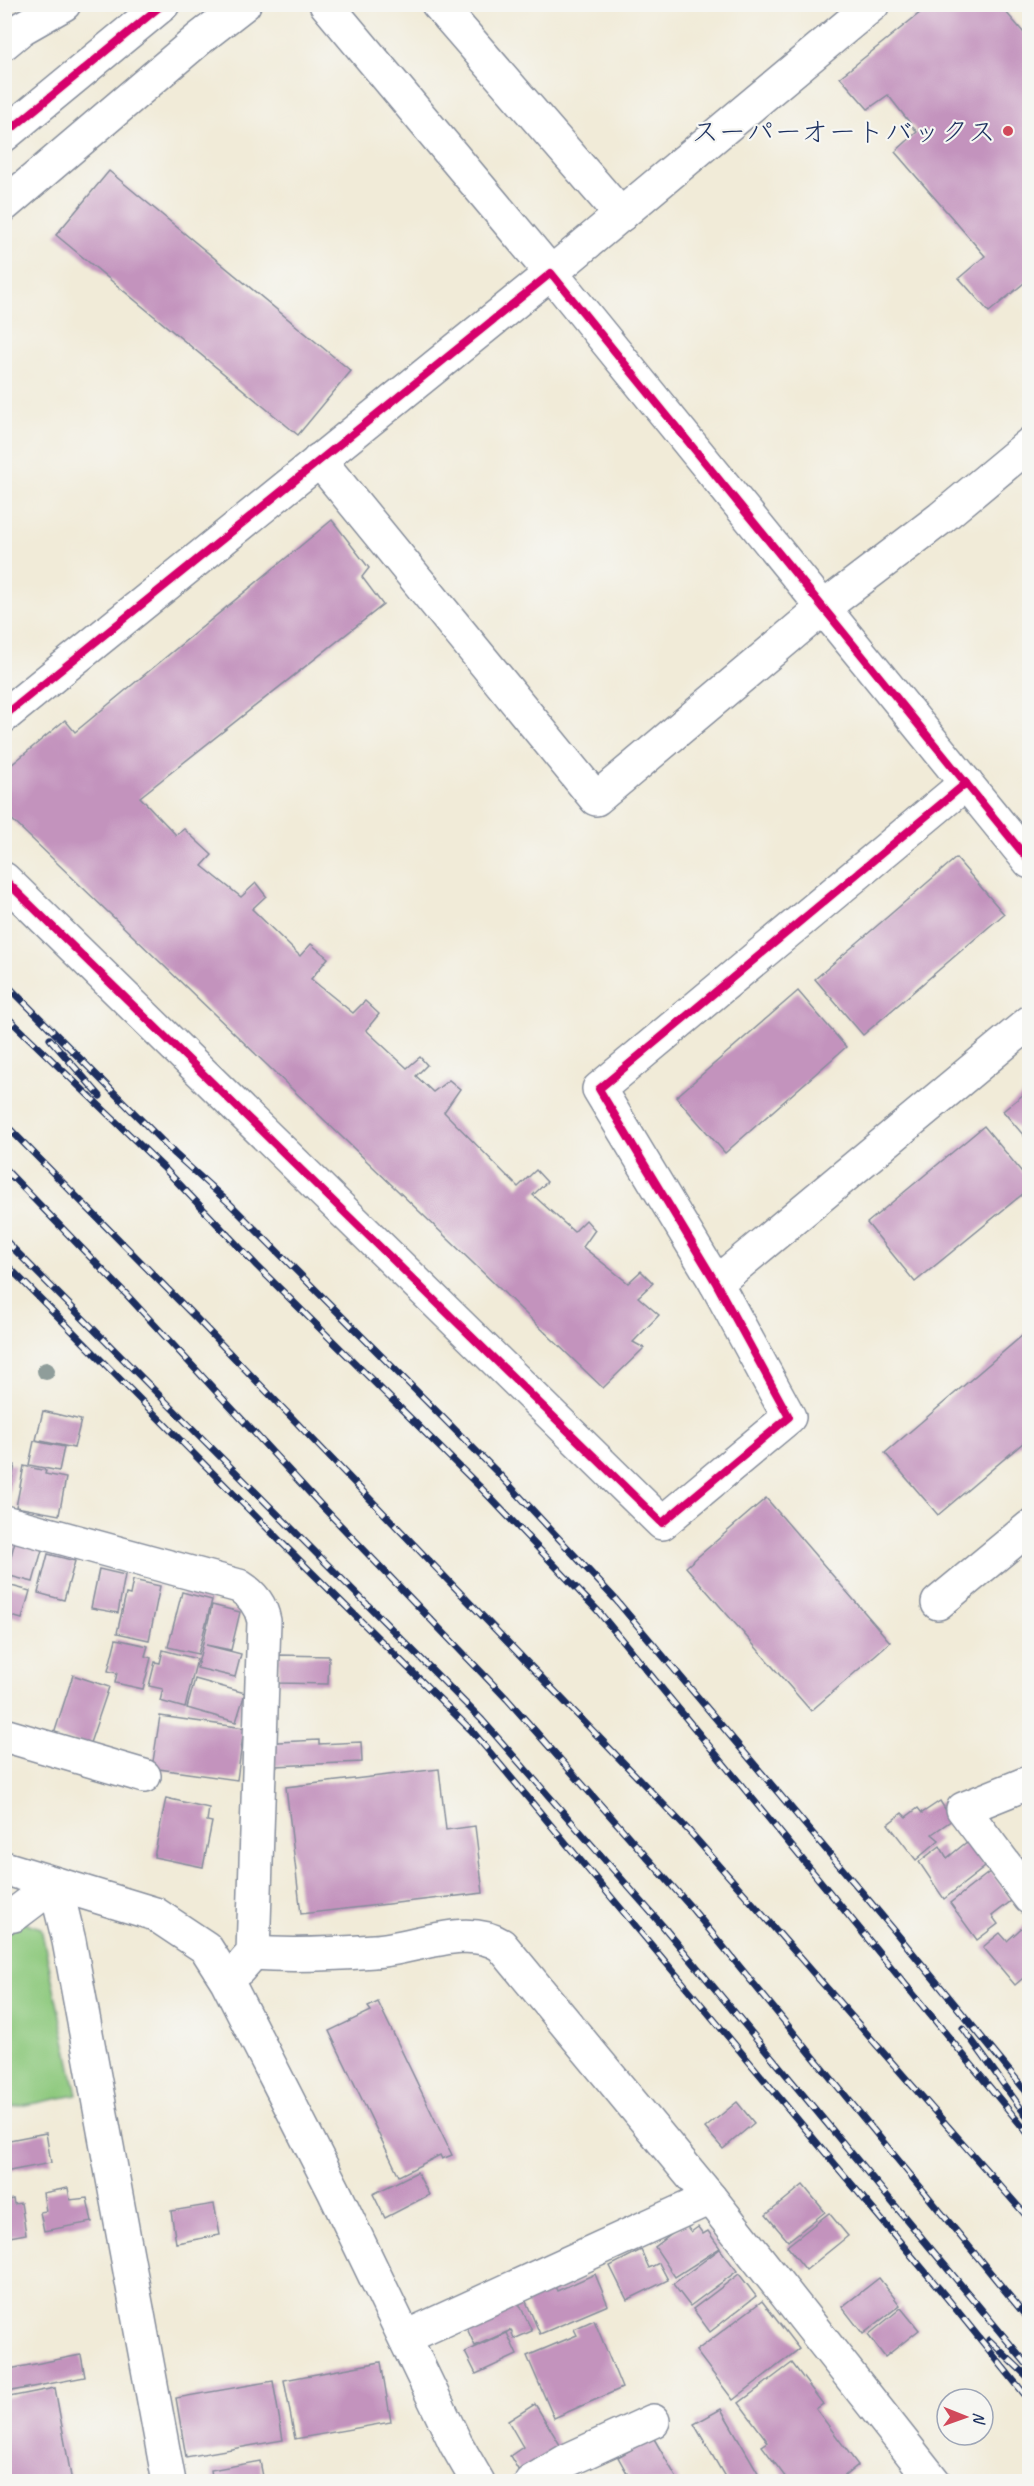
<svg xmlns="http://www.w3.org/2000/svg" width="1034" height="2486" viewBox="0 0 1034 2486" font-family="Caveat,'Klee One',sans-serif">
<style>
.green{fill:#8ec97e;stroke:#547c6e;stroke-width:1.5}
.building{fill:#c393bd}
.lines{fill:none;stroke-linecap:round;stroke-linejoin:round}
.minor-casing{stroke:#868d9b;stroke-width:36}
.minor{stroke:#fff;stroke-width:33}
.rail-casing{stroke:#1b2f5e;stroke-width:7}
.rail{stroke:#f6f6f2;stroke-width:4.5;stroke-dasharray:14;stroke-linecap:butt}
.cycleway-casing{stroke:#f6f6f2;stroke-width:11}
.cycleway{stroke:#d6006c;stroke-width:8}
.tree{fill:#8f9d9a}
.poi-dot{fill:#d1495b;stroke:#f6f6f2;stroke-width:2}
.labels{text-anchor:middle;stroke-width:4.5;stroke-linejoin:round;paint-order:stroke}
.poi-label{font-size:28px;fill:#1b2f5e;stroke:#f6f6f2;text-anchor:end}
</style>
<rect width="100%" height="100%" fill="#f6f6f2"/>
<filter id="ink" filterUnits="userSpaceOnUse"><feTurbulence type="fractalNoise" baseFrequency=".0167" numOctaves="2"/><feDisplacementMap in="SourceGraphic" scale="12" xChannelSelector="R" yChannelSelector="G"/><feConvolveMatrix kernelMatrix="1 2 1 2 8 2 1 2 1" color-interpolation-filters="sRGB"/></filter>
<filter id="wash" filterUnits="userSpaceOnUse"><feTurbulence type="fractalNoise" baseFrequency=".008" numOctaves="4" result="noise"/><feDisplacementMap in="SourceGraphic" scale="24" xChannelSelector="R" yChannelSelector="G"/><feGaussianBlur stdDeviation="1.35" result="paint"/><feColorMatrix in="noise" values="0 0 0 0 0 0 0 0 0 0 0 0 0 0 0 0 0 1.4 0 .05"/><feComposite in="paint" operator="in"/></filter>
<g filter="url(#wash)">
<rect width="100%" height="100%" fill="#f1ebd8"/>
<polygon class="green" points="20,1921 41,1928 77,2095 5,2109 5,1925"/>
<g id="blocks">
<g class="building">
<polygon points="931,4 999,4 1030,40 1030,278 989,312 959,278 985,256 895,152 917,132 888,95 868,109 840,77"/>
<polygon points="109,171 351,371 298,435 56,235"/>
<polygon points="332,520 369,568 362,577 383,605 140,797 176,835 184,829 212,855 202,866 241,897 256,883 266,896 252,909 300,956 311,944 328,958 311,979 353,1013 365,1001 379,1014 366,1030 407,1068 420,1057 427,1065 416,1076 433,1092 449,1080 460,1089 444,1112 518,1187 536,1170 547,1182 533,1195 574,1232 586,1220 595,1230 583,1247 628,1283 641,1271 653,1283 638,1297 659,1315 633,1342 644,1348 603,1388 4,812 4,771 65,720 75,732"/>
<polygon points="956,858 1004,914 863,1035 815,979"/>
<polygon points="798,991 846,1047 725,1153 676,1097"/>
<polygon points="1030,1089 1030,1143 1003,1111"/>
<polygon points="984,1126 1030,1182 1030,1188 915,1282 867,1223"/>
<polygon points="1030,1329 1030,1437 938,1515 885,1453"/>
<polygon points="43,1411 81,1420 74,1448 36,1440"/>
<polygon points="34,1441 64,1447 59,1471 29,1465"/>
<polygon points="4,1463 15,1465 7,1501 4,1501"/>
<polygon points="24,1466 46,1471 45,1474 66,1478 59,1515 16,1507"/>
<polygon points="766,1498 890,1642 811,1711 686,1567"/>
<polygon points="16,1537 41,1544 39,1549 42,1550 33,1582 6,1575"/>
<polygon points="48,1554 75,1561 64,1600 38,1593"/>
<polygon points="99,1569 125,1575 118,1613 91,1608"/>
<polygon points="133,1580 160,1586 149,1640 117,1633 126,1594 130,1595"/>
<polygon points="4,1584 30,1591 22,1619 4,1614"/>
<polygon points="182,1592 212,1600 198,1654 168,1647"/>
<polygon points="212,1605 240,1612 231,1650 206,1645 241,1654 235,1677 197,1668"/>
<polygon points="116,1639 148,1646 145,1656 151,1658 143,1689 115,1683 117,1673 108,1671"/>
<polygon points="163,1650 197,1659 185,1708 160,1701 163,1689 149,1686 155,1662 160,1663"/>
<polygon points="279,1655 329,1656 328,1684 279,1683"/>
<polygon points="73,1675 109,1687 89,1746 54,1734"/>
<polygon points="195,1679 245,1693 236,1722 187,1708"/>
<polygon points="160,1716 244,1728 237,1780 152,1768"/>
<polygon points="319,1740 319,1744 361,1742 362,1762 275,1766 274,1747 278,1742"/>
<polygon points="439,1769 446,1830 475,1826 483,1893 301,1914 286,1787"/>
<polygon points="166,1798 209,1808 207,1821 212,1822 203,1867 154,1857"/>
<polygon points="940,1801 952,1820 932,1834 939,1840 916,1860 888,1824 902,1813 906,1817 918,1808 922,1813"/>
<polygon points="968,1841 985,1867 944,1899 919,1862 940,1846 947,1858"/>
<polygon points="991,1871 1011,1901 992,1916 998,1924 977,1940 950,1903"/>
<polygon points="1026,1924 1030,1928 1030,1972 1015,1985 983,1947 1000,1933 1007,1941"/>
<polygon points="378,2002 452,2155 442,2159 440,2155 399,2176 329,2031 371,2011 368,2007"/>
<polygon points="737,2102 754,2123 723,2149 705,2128"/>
<polygon points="46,2133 51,2163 4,2172 4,2141"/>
<polygon points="417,2172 429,2195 385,2218 373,2194"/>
<polygon points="803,2185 825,2212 788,2241 766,2215"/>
<polygon points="68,2188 70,2200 87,2198 92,2222 44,2231 40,2212 46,2211 43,2193"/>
<polygon points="13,2199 14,2204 21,2203 26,2234 4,2238 4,2201"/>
<polygon points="214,2204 220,2235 176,2243 171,2211"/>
<polygon points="829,2213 848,2236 806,2270 787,2246"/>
<polygon points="685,2224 691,2232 698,2227 703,2234 708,2231 720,2248 675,2277 655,2247"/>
<polygon points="720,2249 737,2271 690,2306 673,2284"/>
<polygon points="641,2250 649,2268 659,2263 668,2280 627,2300 610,2266"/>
<polygon points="595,2274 608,2305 540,2334 525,2299 555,2286 557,2291"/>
<polygon points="739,2274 756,2296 710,2332 693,2309"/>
<polygon points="879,2278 900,2305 863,2334 842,2307"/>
<polygon points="517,2299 532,2331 514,2339 511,2330 475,2346 465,2324"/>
<polygon points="762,2301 799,2349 733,2400 696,2351"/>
<polygon points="901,2308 919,2330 885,2357 868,2335"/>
<polygon points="594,2320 622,2388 554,2418 527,2356 577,2335 574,2329"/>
<polygon points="507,2333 517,2355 476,2374 465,2352"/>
<polygon points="81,2355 85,2377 6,2392 4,2370"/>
<polygon points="381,2362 391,2422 295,2439 284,2380"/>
<polygon points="792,2363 823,2404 816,2409 858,2465 837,2482 789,2482 762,2446 768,2442 739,2403"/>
<polygon points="273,2381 283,2440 186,2457 176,2398"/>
<polygon points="55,2388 72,2482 8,2482 4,2461 4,2398"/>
<polygon points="535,2404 562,2448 520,2473 510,2456 523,2447 508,2421"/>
<polygon points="721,2409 760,2476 751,2482 728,2482 694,2424"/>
<polygon points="653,2437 679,2482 632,2482 618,2457"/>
<polygon points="260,2461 264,2482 213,2482 211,2470"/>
</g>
</g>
</g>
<g filter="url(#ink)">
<use href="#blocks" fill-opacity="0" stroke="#868d9b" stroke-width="1.5"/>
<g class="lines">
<g class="minor-casing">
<g id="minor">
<polyline points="326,4 551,273 873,4"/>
<polyline points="438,4 621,215"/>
<polyline points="4,43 22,28 64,4"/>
<polyline points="4,135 163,4"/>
<polyline points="4,205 199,39 244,4"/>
<polyline points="319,460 596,799 823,608 941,518 1030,444"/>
<polyline points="4,716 551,273 1030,862"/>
<polyline points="4,879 662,1523 789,1417 716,1283 599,1089 966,783"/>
<polyline points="716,1283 1030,1022"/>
<path d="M4 1522 239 1586C252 1594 261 1605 264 1621L253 1953 239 1969"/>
<polyline points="938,1603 1030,1527"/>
<polyline points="4,1735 144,1776"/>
<polyline points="1030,1782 963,1809 1030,1898"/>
<polyline points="4,1868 155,1914 206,1948 227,1981 334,2191 456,2444 478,2482"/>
<polyline points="4,1916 14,1915 55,1884 69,1941 169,2482"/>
<path d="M253 1953C293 1956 334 1954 374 1951 413 1949 466 1923 501 1945L710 2198 934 2482"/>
<polyline points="406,2337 710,2198"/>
<polyline points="531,2482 568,2460 653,2421"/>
</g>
</g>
<use href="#minor" class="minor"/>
<g class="rail-casing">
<g id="rail">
<polyline points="4,982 175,1154 229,1203 498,1473 616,1600 893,1929 1030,2096"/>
<polyline points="4,1014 165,1169 257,1266 479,1486 598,1611 1030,2136"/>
<polyline points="50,1039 100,1096"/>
<polyline points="4,1123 197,1319 690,1832 1030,2220"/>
<polyline points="4,1168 127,1295 321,1505 507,1699 689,1905 1030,2321"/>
<polyline points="4,1239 482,1720 662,1925 1030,2368"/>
<polyline points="4,1262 281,1542 472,1731 947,2298 1030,2401"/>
<polyline points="963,2028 1030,2121"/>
<polyline points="989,2340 1030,2379"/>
</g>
</g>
<use href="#rail" class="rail"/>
<g class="cycleway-casing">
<g id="cycleway">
<polyline points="4,135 163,4"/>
<polyline points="4,716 551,273 1030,862"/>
<polyline points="4,879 662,1523 789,1417 716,1283 599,1089 966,783"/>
</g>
</g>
<use href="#cycleway" class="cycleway"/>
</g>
<circle class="tree" cx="46" cy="1371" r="9"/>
</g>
<circle class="poi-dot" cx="1008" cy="131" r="6"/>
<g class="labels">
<g class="poi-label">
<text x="996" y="141">スーパーオートバックス</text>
</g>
</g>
<rect width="1034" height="2486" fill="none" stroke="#f6f6f2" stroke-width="24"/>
<g transform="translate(965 2417) rotate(91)"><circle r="28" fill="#f6f6f2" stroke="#9ea6b7" stroke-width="1.5"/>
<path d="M0-4.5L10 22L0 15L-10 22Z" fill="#d1495b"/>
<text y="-9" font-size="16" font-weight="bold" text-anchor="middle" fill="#1b2f5e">N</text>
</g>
</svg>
